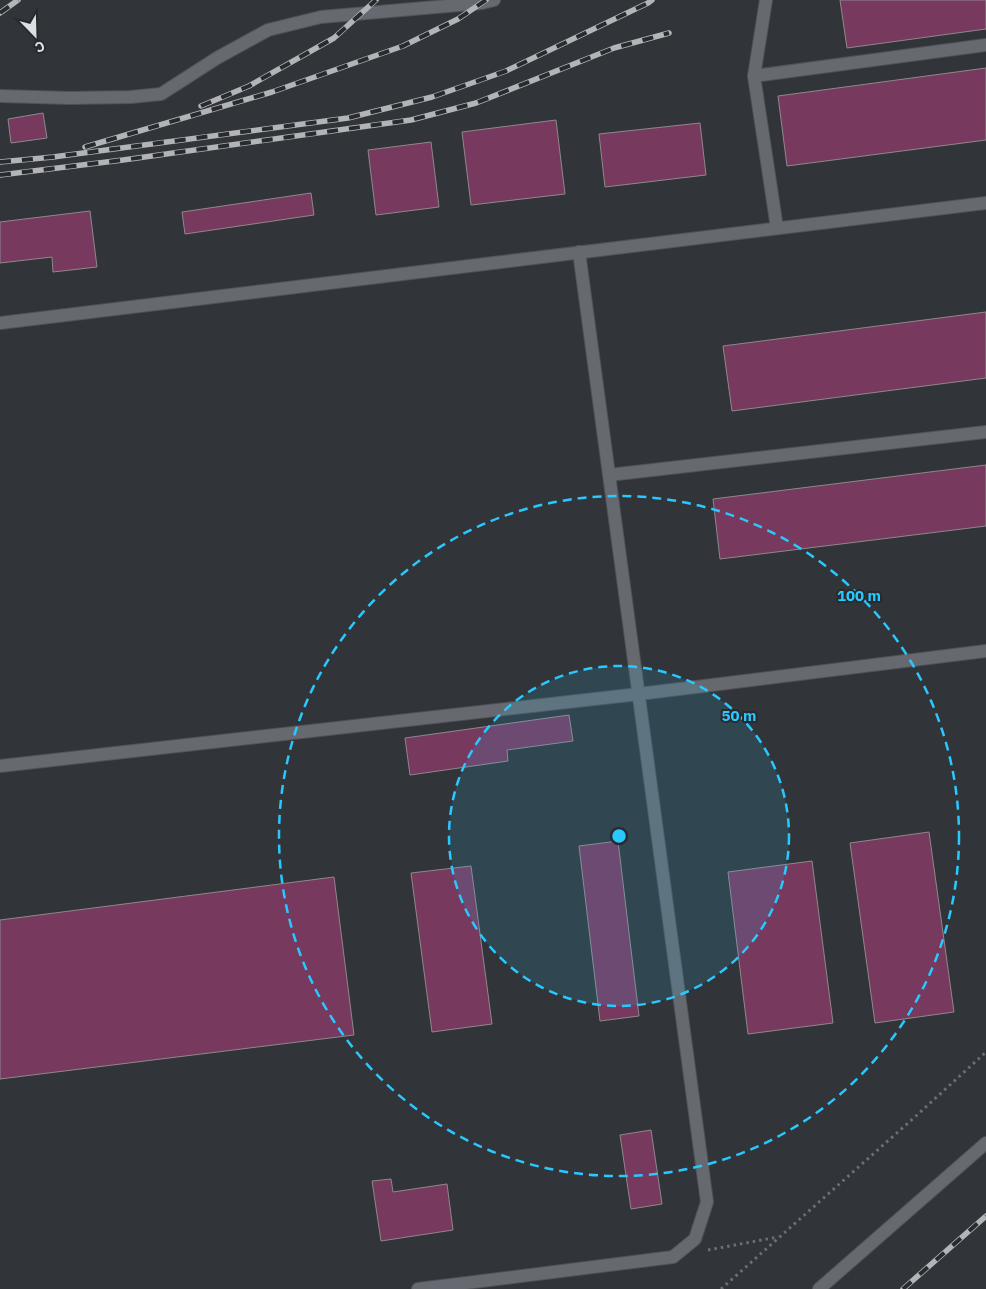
<svg xmlns="http://www.w3.org/2000/svg" width="986" height="1289" viewBox="0 0 986 1289" font-family="'IBM Plex Sans',sans-serif">
<style>
.building{fill:#77395e;stroke:#8f888c}
.lines{fill:none;stroke-linecap:round;stroke-linejoin:round}
.minor-casing{stroke:#505257;stroke-width:14}
.path{stroke:#6c6f73;stroke-width:3;stroke-dasharray:2.5 4;stroke-linecap:butt}
.minor{stroke:#666a70;stroke-width:12}
.rail-casing{stroke:#b2b4b8;stroke-width:5.5}
.rail{stroke:#272b2f;stroke-width:4;stroke-dasharray:11;stroke-linecap:butt}
.ring{fill:none;stroke:#29c8ff;stroke-width:2.5;stroke-dasharray:9 6}
.centre{fill:#29c8ff;stroke:#272b2f;stroke-width:2.5}
.ring-label{font-size:15px;text-anchor:middle;font-weight:bold;fill:#29c8ff;stroke:#272b2f;stroke-width:4;stroke-linejoin:round;paint-order:stroke}
</style>
<rect width="100%" height="100%" fill="#313539"/>
<g class="building">
<polygon points="840,0 986,0 986,29 847,48"/>
<polygon points="986,68 986,140 787,166 778,96"/>
<polygon points="43,113 47,138 11,143 8,119"/>
<polygon points="556,120 565,194 471,205 462,132"/>
<polygon points="700,123 706,175 605,187 599,134"/>
<polygon points="431,142 439,207 376,215 368,150"/>
<polygon points="311,193 314,215 185,234 182,212"/>
<polygon points="90,211 97,267 53,272 52,257 0,263 0,222"/>
<polygon points="986,312 986,378 732,411 723,346"/>
<polygon points="986,465 986,526 720,559 713,499"/>
<polygon points="569,715 573,741 507,750 508,761 410,775 405,738"/>
<polygon points="929,832 954,1012 875,1023 850,843"/>
<polygon points="618,841 639,1016 600,1021 579,846"/>
<polygon points="812,861 833,1023 748,1034 728,872"/>
<polygon points="471,866 492,1024 432,1032 411,873"/>
<polygon points="334,877 354,1035 0,1079 0,920"/>
<polygon points="651,1130 662,1204 631,1209 620,1135"/>
<polygon points="391,1179 393,1192 447,1184 453,1230 381,1241 372,1181"/>
</g>
<g class="lines">
<g class="minor-casing">
<g id="minor">
<polyline points="754,76 766,0"/>
<polyline points="0,96 70,98 131,97 161,94 217,58 268,30 321,17 482,3 494,0"/>
<polyline points="777,228 754,76 986,45"/>
<polyline points="0,323 986,203"/>
<polyline points="609,475 986,432"/>
<polyline points="0,766 639,694 986,651"/>
<polyline points="418,1289 673,1257 695,1239 707,1202 579,252"/>
<polyline points="819,1289 986,1143"/>
</g>
</g>
<g class="path">
<polyline points="708,1250 778,1237"/>
<polyline points="721,1289 916,1116 986,1052"/>
</g>
<use href="#minor" class="minor"/>
<g class="rail-casing">
<g id="rail">
<polyline points="0,13 18,0"/>
<polyline points="201,106 249,86 334,38 376,0"/>
<polyline points="85,147 272,92 403,46 458,19 486,0"/>
<polyline points="0,162 53,157 348,118 432,97 506,71 648,3 652,0"/>
<polyline points="0,175 123,160 411,120 476,103 614,48 669,33"/>
<polyline points="903,1289 986,1216"/>
</g>
</g>
<use href="#rail" class="rail"/>
</g>
<circle cx="619" cy="836" r="170" fill="#29c8ff" fill-opacity=".12"/>
<g class="ring">
<circle cx="619" cy="836" r="170"/>
<circle cx="619" cy="836" r="340"/>
</g>
<circle cx="619" cy="836" r="8" class="centre"/>
<g class="ring-label">
<text x="859" y="601">100 m</text>
<text x="739" y="721">50 m</text>
</g>
<g transform="translate(35 35) rotate(157)" stroke="#272b2f" stroke-width="4" paint-order="stroke">
<path d="M0-4L9 19L0 12L-9 19Z" fill="#dcdee2"/>
<text y="-8" font-size="14" font-weight="bold" text-anchor="middle" fill="#dcdee2">С</text>
</g>
</svg>
